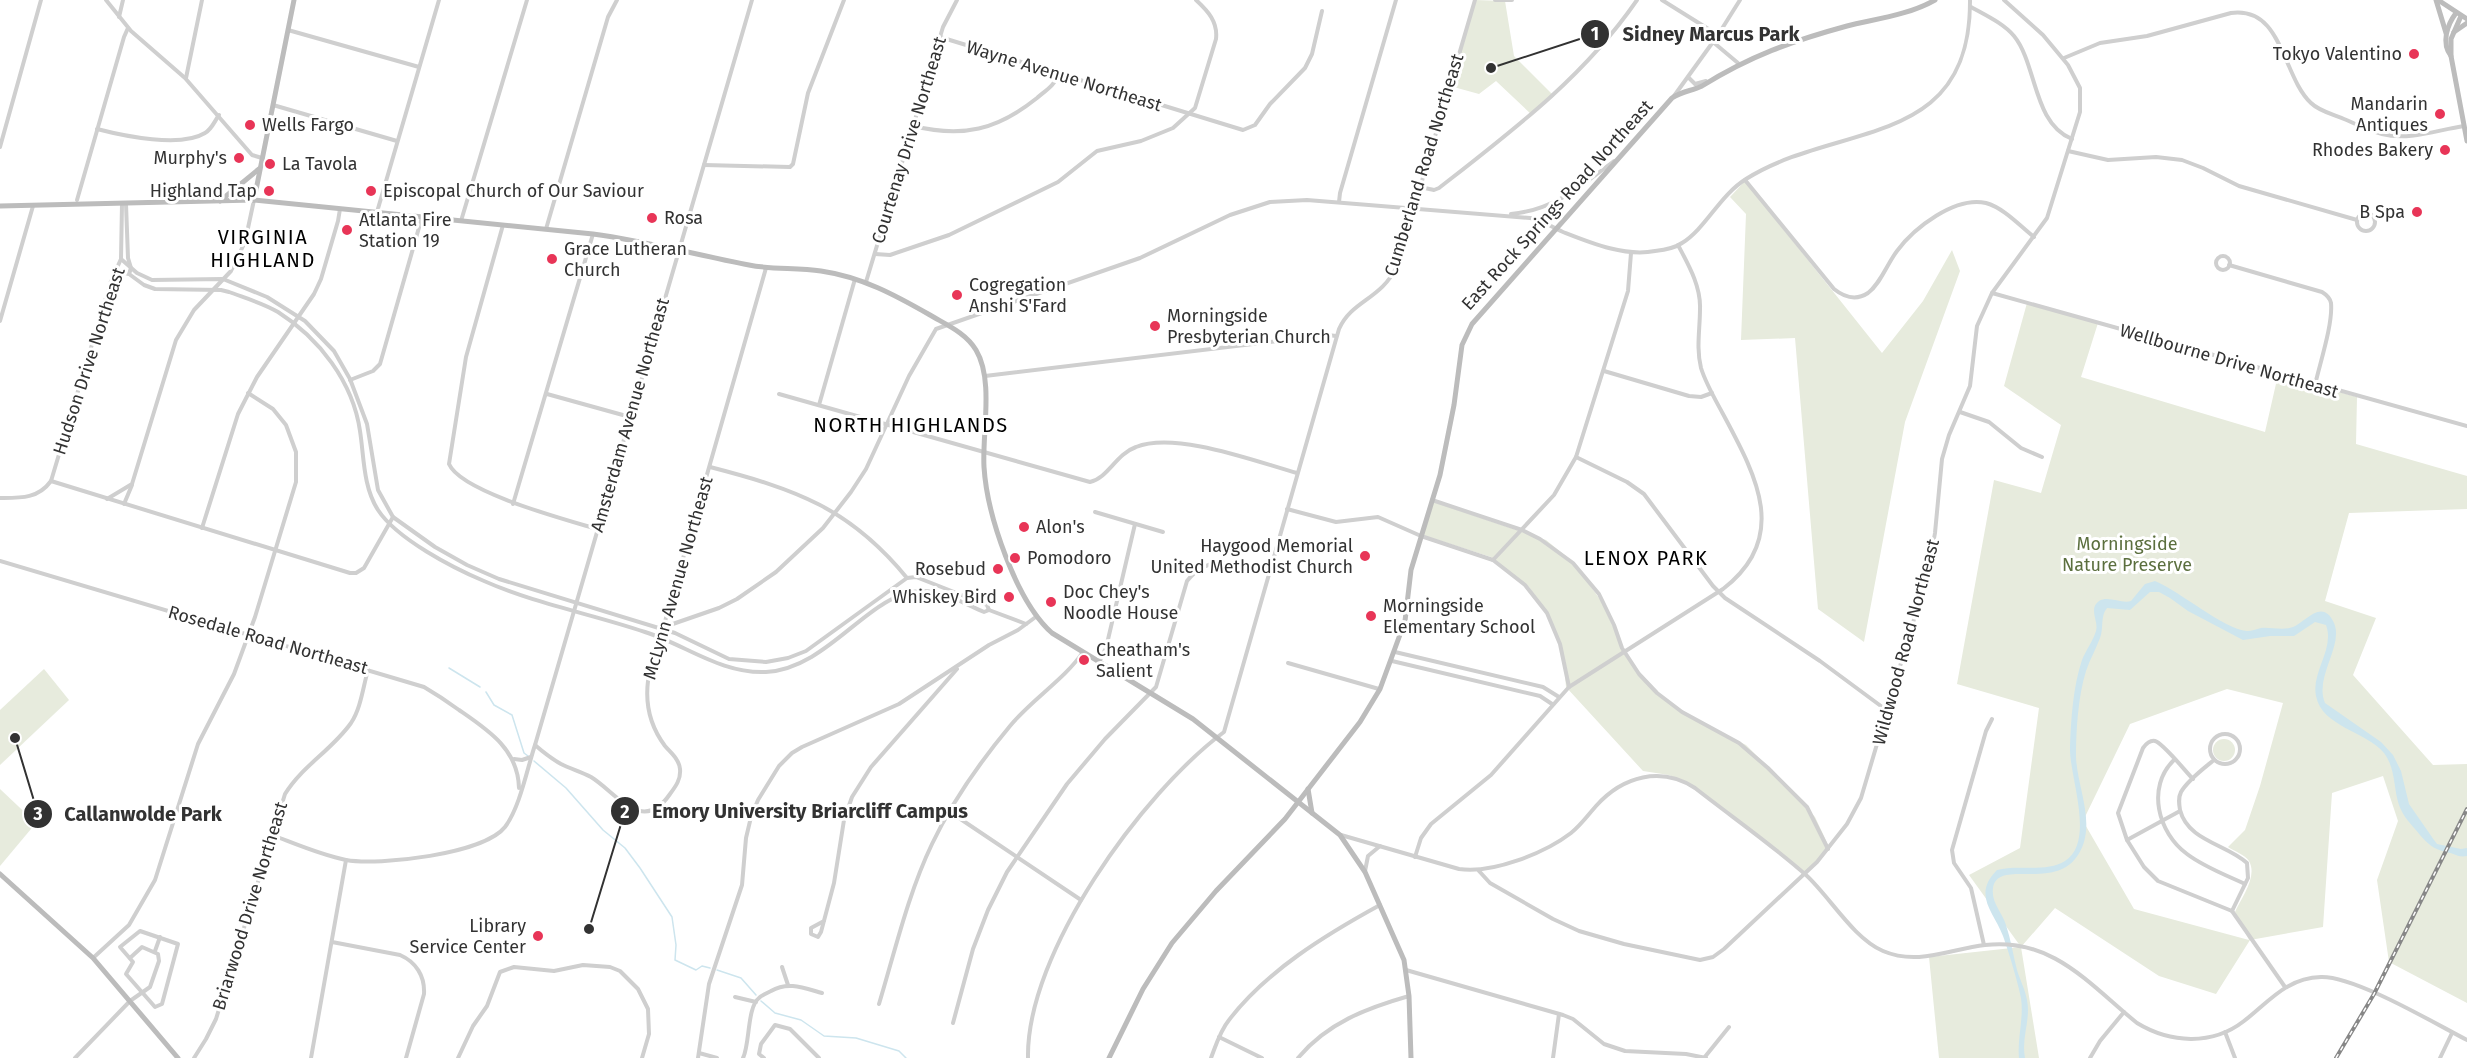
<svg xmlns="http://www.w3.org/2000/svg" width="2467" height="1058" viewBox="0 0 2467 1058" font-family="'Fira Sans',sans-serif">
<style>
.green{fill:#e7ebdd;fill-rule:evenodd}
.water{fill:#cde5ee}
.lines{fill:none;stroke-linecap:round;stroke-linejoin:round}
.stream{stroke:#cde5ee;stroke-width:1.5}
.street{stroke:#cfcfcf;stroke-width:4}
.secondary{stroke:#bcbcbc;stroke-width:5}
.rail-casing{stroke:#878787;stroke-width:4}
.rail{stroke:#fff;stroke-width:1.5;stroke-dasharray:4.5;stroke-linecap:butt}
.poi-dot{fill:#e83557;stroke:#fff;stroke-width:2}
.labels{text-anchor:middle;stroke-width:6;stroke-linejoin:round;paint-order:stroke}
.poi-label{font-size:18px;fill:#323232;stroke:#fff;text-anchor:start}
.street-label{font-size:18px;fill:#323232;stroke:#fff}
.park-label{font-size:18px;fill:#5b6f3e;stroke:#fff}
.neighbourhood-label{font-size:20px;letter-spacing:1.5px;fill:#000;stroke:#fff}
.leader{fill:none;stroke:#323232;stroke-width:2}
.callout-dot{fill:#323232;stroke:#fff;stroke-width:2}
.mark-label{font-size:18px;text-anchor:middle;font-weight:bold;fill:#fff}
.callout-label{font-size:20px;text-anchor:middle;font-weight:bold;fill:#323232;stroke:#fff;stroke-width:6;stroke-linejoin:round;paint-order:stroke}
</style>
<rect width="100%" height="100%" fill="#fff"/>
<g class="green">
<polygon points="1475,0 1505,1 1514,56 1554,96 1532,115 1496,81 1479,94 1450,86"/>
<polygon points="1745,181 1882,353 1923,301 1952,250 1960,271 1905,422 1864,642 1818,609 1795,338 1741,340 1746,214 1730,197"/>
<path d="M2027 303 2098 323 2081 377 2265 432 2278 375 2357 397 2356 444 2467 476V509L2349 513 2325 601 2376 618 2353 675 2433 765 2467 764V1003L2389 962 2377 880 2398 821 2383 776 2332 793 2323 927 2250 940 2216 994 2159 976 2055 908 2021 947 2039 1058H1939L1929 957 2021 947 1969 875 2020 848 2039 708 1957 684 1994 480 2041 493 2061 425 2004 386ZM2227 689 2283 703 2260 786 2245 830 2228 847C2234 851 2245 855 2249 861 2258 877 2241 898 2235 912L2249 940 2134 909 2083 821 2130 724Z"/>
<polygon points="1431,501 1546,540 1572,561 1602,602 1623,650 1646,683 1676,709 1746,745 1787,786 1815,817 1830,849 1804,874 1694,786 1669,775 1643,771 1566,687 1563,652 1550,618 1529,587 1491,557 1422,535"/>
<polygon points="44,669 69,700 0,765 0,710"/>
<circle cx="2224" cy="750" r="11"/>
<polygon points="0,789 36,823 0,866"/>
</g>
<path class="water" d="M2155 581C2180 591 2223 629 2247 631 2252 631 2256 629 2261 628 2271 627 2283 631 2293 627 2305 623 2322 597 2334 623 2344 646 2314 677 2325 703L2381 742 2393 755 2401 771 2409 804 2434 840 2437 844 2461 849 2467 848V856C2458 858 2454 853 2446 852 2433 849 2428 844 2420 835 2412 825 2403 817 2399 805 2393 787 2396 769 2384 753 2366 731 2322 727 2316 696 2311 672 2335 649 2326 625L2315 622 2294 636H2270L2243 640 2188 611 2170 598 2159 592H2150L2130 610 2107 608C2100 616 2104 628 2100 638 2096 649 2090 659 2086 671 2078 697 2076 730 2076 757 2077 784 2092 815 2084 842 2066 899 1998 855 1993 888 1991 903 2002 912 2006 925 2011 940 2013 955 2017 970 2020 980 2025 989 2027 1000 2031 1020 2021 1038 2025 1058H2019C2017 1038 2024 1019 2021 998 2018 982 2009 953 2003 936 1994 912 1972 895 1997 870 2017 864 2046 873 2065 861 2096 841 2069 777 2070 747 2071 719 2073 687 2082 660 2086 650 2093 641 2096 631 2099 621 2088 609 2099 601 2108 595 2121 604 2131 601L2145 584Z"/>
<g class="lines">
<g class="stream">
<polyline points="449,668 480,687"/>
<polyline points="486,692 494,705 512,715 524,753 528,756"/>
<polyline points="534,761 566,788 603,830 625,848 640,868 672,917 676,945 675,960 696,970 702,966 710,968"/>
<polyline points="717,970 741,978 756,995"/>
<polyline points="761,1001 775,1013 801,1020 824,1036 856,1038 899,1051 906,1058"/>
</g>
<g class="street">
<polyline points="106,0 131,31 185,78 252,155 262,158"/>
<polyline points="1495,0 1512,0"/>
<polyline points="1662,0 1718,35"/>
<path d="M1971 7C1985 15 2003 23 2014 36 2037 64 2033 124 2072 139"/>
<polyline points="119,17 123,0"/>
<polyline points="288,30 419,67"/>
<polyline points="940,37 1243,130 1255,125 1270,104 1305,68 1312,54 1322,11"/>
<polyline points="1713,42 1738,63"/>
<path d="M2064 58 2100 43 2147 36 2231 13C2283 6 2282 76 2311 103 2319 111 2332 114 2344 119 2356 124 2369 131 2382 134 2409 141 2437 130 2464 126"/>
<polyline points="186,78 202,0"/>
<polyline points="1689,78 1695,84 1706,81"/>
<polyline points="1674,96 1718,35 1740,0"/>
<polyline points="273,105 397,141"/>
<path d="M913 126C963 138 997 130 1037 98 1045 91 1055 85 1059 74"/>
<path d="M97 129C124 136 181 148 205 133 212 129 214 122 219 115"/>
<polyline points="0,147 41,0"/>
<polyline points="2068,151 2108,160 2156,157 2182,160 2203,168 2239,186 2357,220"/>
<polyline points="704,165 790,167 793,164 808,93 844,0"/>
<path d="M1745 180 1834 289C1844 297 1856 301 1868 293 1881 283 1887 264 1897 251 1914 228 1955 196 1986 203 2004 208 2020 226 2034 237"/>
<path d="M1420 187 1434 190 1439 188C1512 131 1584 77 1637 0"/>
<polyline points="77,200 124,37 128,28"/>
<polyline points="1339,202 1340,193 1396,0"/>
<polyline points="126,204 128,258 131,268 129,274"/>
<polyline points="377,212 439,0"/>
<circle cx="2366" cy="222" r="9"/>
<path d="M1511 214C1554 210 1581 186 1614 161"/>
<polyline points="461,221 527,0"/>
<path d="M503 225 466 357 449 464C461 492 567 520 597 529"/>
<polyline points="546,229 608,17 617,0"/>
<path d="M875 254 890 255 949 235 1058 182 1097 151 1141 141 1173 128 1195 108 1216 39C1218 22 1208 11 1196 0"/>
<circle cx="2223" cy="263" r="7"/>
<polyline points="121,259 137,273 152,280 223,279 267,297 305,321 334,351 350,379 367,424 378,490 393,517 435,547 467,565 499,579 675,633 729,659 766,662 788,658 806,651 907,578 916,577 987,605 989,610 1026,624"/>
<path d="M2229 265 2322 292C2327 295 2330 298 2331 303 2333 324 2320 363 2315 385"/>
<path d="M117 271 129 274 144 285 155 289 221 290 229 292C245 298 263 303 278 312 319 338 353 382 360 431 364 456 363 487 378 510 397 539 453 568 484 581 536 604 592 614 645 632 686 645 721 674 766 672 830 668 869 592 921 591 942 590 965 604 984 612L989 610"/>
<polyline points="866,282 943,27 957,0"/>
<polyline points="1992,293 2467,426"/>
<polyline points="0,321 33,206"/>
<polyline points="1604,371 1689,396 1701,397 1712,393"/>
<polyline points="985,376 1328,335 1336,336"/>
<polyline points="350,380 373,371 380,364 422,217"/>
<polyline points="547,394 630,417"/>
<path d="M779 394 1090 482C1108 478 1116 454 1136 447 1176 431 1257 462 1297 473"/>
<polyline points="819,405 855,279"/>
<polyline points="1960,412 1989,422 2021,448 2042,457"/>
<polyline points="1576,457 1627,482 1644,494 1713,586 1725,598 1820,661 1889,712"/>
<path d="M710 467C795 489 850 508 907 578"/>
<polyline points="51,481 350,573 356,573 364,568 393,517"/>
<path d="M0 498C20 498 38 499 51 481L111 281 121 259 122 204"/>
<polyline points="107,499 132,484 176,340 194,310 231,271 245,242 254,200"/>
<polyline points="1432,500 1522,530 1540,539 1573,563 1599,594 1614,625 1622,648 1639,674 1657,693 1682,712 1739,743 1768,768 1807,807 1828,849"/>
<polyline points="124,504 132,485"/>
<polyline points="513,504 593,234"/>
<polyline points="1287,509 1336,522 1378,517 1421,536 1493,560 1525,585 1547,613 1560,644 1569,687"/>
<polyline points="1095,512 1163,532"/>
<polyline points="202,528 238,414 257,377 314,294 321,279 338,221 340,209"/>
<polyline points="1493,560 1554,495 1576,457 1628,291 1631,253"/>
<path d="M0 561 424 687C436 694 448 702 459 710 488 730 518 749 519 788"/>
<path d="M664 627 719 608 737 599 776 572 823 528 851 492 866 469 909 376 936 329 1140 258 1230 215 1270 202 1307 200 1530 218C1543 220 1551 227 1563 232 1591 243 1625 257 1655 251 1664 250 1675 248 1682 243 1706 228 1719 196 1746 179 1838 121 1971 151 1970 0"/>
<polyline points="1395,652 1543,687 1559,697"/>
<polyline points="1392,661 1540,696 1552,704"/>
<polyline points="1099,662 1106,648 1135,524"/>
<polyline points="1288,663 1379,689"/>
<circle cx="2225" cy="749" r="15"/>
<path d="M535 745C543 752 552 759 561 764 571 769 582 772 591 777 617 793 642 835 670 794 676 786 681 779 680 769 679 759 671 753 665 746 650 726 645 705 648 681L766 268"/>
<polyline points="514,759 522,760 531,757"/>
<path d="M2174 760C2146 787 2158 833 2187 854 2204 867 2226 875 2245 884"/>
<path d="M2193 779C2186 772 2163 743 2155 741 2150 740 2146 744 2143 748L2118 813 2127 840 2144 867 2158 881 2232 911 2248 878 2247 863C2226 844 2188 841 2180 810 2179 804 2178 798 2181 792 2188 780 2203 769 2214 760"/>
<polyline points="950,812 1081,900"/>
<path d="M272 835C296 844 321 855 346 860 379 866 484 854 505 827 520 807 527 769 535 745L752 0"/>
<path d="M1341 835 1459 869C1492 874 1545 853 1571 833 1581 825 1588 815 1596 806 1623 776 1661 766 1695 788 1732 817 1771 844 1806 875 1830 897 1853 938 1883 951 1918 966 1950 949 1985 945 2052 937 2089 984 2137 1023 2170 1043 2212 1046 2244 1021 2269 1002 2286 978 2321 977 2355 976 2434 1023 2467 1040"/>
<polyline points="2127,840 2180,811"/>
<path d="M1415 857 1421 838 1431 824 1491 775 1569 687 1723 589C1791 537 1755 474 1723 414 1715 399 1706 384 1701 368 1696 348 1700 329 1700 309 1701 286 1688 264 1678 245"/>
<polyline points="1365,871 1368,856 1380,846"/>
<polyline points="1479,871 1490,883 1553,919 1579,931 1624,944 1700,960 1713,957 1724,949 1817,862 1847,824 1861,798 1928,572 1935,533 1942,459 1949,435 1970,386 1977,326 1992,293 2047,218 2080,112 2080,88 2068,65 2043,35 2004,0"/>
<polyline points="2232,911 2285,987"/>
<polyline points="824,921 811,928 811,934 818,937 821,932 834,883 844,820 852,797 871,767 957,669"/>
<polygon points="140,931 178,944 162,1004 155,1007 126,974 133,962 120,947"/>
<path d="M332 942 400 955C416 962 425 976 424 994L406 1058"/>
<polyline points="1984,945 1971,888 1954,863 1952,850 1986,731 1992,719"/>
<polyline points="155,951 160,937"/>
<polyline points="93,958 129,925 155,880 198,744 234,674 255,617 296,482 296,452 286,425 273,409 248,393"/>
<polyline points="782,967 788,985"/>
<polyline points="1406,970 1563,1015 1573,1019 1604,1044 1625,1051 1686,1054 1706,1058"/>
<polyline points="735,997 756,1002"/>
<path d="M879 1004C895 951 908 894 932 844 952 802 980 762 1010 726 1031 700 1065 679 1083 652"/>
<path d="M953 1023 973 949 988 910 1007 872 1067 784 1105 739 1156 687 1187 581C1211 551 1238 565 1269 573"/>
<polyline points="2225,1032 2235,1058"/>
<polyline points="1219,1037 1262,1058"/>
<polyline points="699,1053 717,1058"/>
<polyline points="75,1058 130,1001 150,987 159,961 158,954 142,947 130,958"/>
<path d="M194 1058 206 1039 216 1019 285 794C302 766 332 750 351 723 361 708 363 687 368 670"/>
<polyline points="311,1058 346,860"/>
<polyline points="458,1058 473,1026 487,1006 500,972 514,967 554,971 583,965 610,967 620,971 638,989 648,1009 649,1034 642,1058"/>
<polyline points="698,1058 709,984 742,885 746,838 751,817 758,800 779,766 792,753 802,747 899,704 989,645 1018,630 1037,616"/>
<path d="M743 1058C750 1044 747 1007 759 998 762 995 767 993 771 991 788 981 804 988 822 993"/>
<polyline points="764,1058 759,1054 761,1044 775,1025 790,1029 819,1058"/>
<path d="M1028 1058C1026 953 1142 793 1224 732L1339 329C1352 300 1381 300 1397 266L1475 0"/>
<path d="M1211 1058C1216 1045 1220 1031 1229 1020 1266 971 1327 934 1380 905"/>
<path d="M1298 1058C1327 1023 1367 1008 1409 996"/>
<polyline points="1553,1058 1559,1014"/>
<polyline points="1704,1058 1729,1027"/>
<polyline points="2090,1058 2100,1041 2124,1012"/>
<polyline points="2440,1058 2452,1033"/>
</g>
<g class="secondary">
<polyline points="2436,0 2446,33"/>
<polyline points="2438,0 2467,19"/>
<polyline points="2461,16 2451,39 2451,56 2467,141"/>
<polyline points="2454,32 2467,23"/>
<path d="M2451 56C2441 43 2447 25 2456 13"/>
<polyline points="254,200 294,0"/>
<polyline points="220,201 259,169"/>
<path d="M0 206 254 200 593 234C645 241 697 255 749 265 773 270 797 267 821 271 862 277 895 295 930 315 947 325 966 333 976 350 994 380 982 433 984 467 987 515 1016 601 1052 633L1193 719 1340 835 1365 872 1404 960 1409 996 1411 1058"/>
<polyline points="1308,789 1312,813"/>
<polyline points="0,874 93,958 178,1058"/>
<path d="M1109 1058 1143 989 1172 943 1216 891 1285 819 1360 722 1380 689 1405 621 1411 570 1440 475 1454 405 1462 345 1472 324 1672 98C1682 91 1692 91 1702 86 1750 56 1792 41 1847 26 1875 19 1909 15 1935 0"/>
</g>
<g class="rail-casing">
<polyline id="rail" points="2336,1058 2374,994 2467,809"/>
</g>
<use href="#rail" class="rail"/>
</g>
<g class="poi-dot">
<circle cx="2414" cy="54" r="6"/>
<circle cx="2440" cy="114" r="6"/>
<circle cx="250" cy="125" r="6"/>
<circle cx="2445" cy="150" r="6"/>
<circle cx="239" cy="158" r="6"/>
<circle cx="270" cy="164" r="6"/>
<circle cx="269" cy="191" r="6"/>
<circle cx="371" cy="191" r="6"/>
<circle cx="2417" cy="212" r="6"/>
<circle cx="652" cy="218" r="6"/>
<circle cx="347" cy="230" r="6"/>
<circle cx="552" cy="259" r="6"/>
<circle cx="957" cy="295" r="6"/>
<circle cx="1155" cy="326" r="6"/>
<circle cx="1024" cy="527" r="6"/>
<circle cx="1365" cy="556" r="6"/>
<circle cx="1015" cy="558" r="6"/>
<circle cx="998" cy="569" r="6"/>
<circle cx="1009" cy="597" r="6"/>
<circle cx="1051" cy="602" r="6"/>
<circle cx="1371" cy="616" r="6"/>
<circle cx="1084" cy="660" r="6"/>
<circle cx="538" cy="936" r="6"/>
</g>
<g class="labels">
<g class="poi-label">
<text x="2402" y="60" text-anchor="end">Tokyo Valentino</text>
<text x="2428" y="110" text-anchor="end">Mandarin<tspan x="2428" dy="21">Antiques</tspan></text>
<text x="262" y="131">Wells Fargo</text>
<text x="2433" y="156" text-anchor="end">Rhodes Bakery</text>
<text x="227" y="164" text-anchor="end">Murphy's</text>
<text x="282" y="170">La Tavola</text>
<text x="257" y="197" text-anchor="end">Highland Tap</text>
<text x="383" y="197">Episcopal Church of Our Saviour</text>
<text x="2405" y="218" text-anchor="end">B Spa</text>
<text x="664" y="224">Rosa</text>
<text x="359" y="226">Atlanta Fire<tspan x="359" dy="21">Station 19</tspan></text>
<text x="564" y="255">Grace Lutheran<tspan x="564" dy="21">Church</tspan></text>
<text x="969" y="291">Cogregation<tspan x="969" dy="21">Anshi S'Fard</tspan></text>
<text x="1167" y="322">Morningside<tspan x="1167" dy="21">Presbyterian Church</tspan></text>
<text x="1036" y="533">Alon's</text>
<text x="1353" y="552" text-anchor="end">Haygood Memorial<tspan x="1353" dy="21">United Methodist Church</tspan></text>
<text x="1027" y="564">Pomodoro</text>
<text x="986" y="575" text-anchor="end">Rosebud</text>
<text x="1063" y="598">Doc Chey's<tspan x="1063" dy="21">Noodle House</tspan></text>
<text x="997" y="603" text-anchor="end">Whiskey Bird</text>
<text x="1383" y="612">Morningside<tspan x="1383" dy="21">Elementary School</tspan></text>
<text x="1096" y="656">Cheatham's<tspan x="1096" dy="21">Salient</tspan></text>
<text x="526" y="932" text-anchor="end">Library<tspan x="526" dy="21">Service Center</tspan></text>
</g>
<g class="street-label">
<text transform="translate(1064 76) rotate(17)" y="6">Wayne Avenue Northeast</text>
<text transform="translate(909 140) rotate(-73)" y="6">Courtenay Drive Northeast</text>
<text transform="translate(1424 165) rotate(-73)" y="6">Cumberland Road Northeast</text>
<text transform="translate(1557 205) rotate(-48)" y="6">East Rock Springs Road Northeast</text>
<text transform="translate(89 361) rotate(-72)" y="6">Hudson Drive Northeast</text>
<text transform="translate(2229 361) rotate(16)" y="6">Wellbourne Drive Northeast</text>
<text transform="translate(630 415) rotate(-74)" y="6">Amsterdam Avenue Northeast</text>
<text transform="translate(678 578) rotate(-74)" y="6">McLynn Avenue Northeast</text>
<text transform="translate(268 640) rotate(16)" y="6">Rosedale Road Northeast</text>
<text transform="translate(1906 642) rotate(-75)" y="6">Wildwood Road Northeast</text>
<text transform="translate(250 906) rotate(-73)" y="6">Briarwood Drive Northeast</text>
</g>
<g class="park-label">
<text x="2127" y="550">Morningside<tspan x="2127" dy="21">Nature Preserve</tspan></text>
</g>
<g class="neighbourhood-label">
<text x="263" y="244">VIRGINIA<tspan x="263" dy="23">HIGHLAND</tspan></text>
<text x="911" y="432">NORTH HIGHLANDS</text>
<text x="1646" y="565">LENOX PARK</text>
</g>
</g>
<path class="leader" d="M1491 68L1595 34M589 929L625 811M15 738L38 814"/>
<g class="callout-dot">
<circle cx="1491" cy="68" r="6"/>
<circle cx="589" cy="929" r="6"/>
<circle cx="15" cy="738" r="6"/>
<circle cx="1595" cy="34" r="15"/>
<circle cx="625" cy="811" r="15"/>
<circle cx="38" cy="814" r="15"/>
</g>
<g class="mark-label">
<text x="1595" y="40">1</text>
<text x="625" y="818">2</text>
<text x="38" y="820">3</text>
</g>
<g class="callout-label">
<text x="1711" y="41">Sidney Marcus Park</text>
<text x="810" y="818">Emory University Briarcliff Campus</text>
<text x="143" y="821">Callanwolde Park</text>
</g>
</svg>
